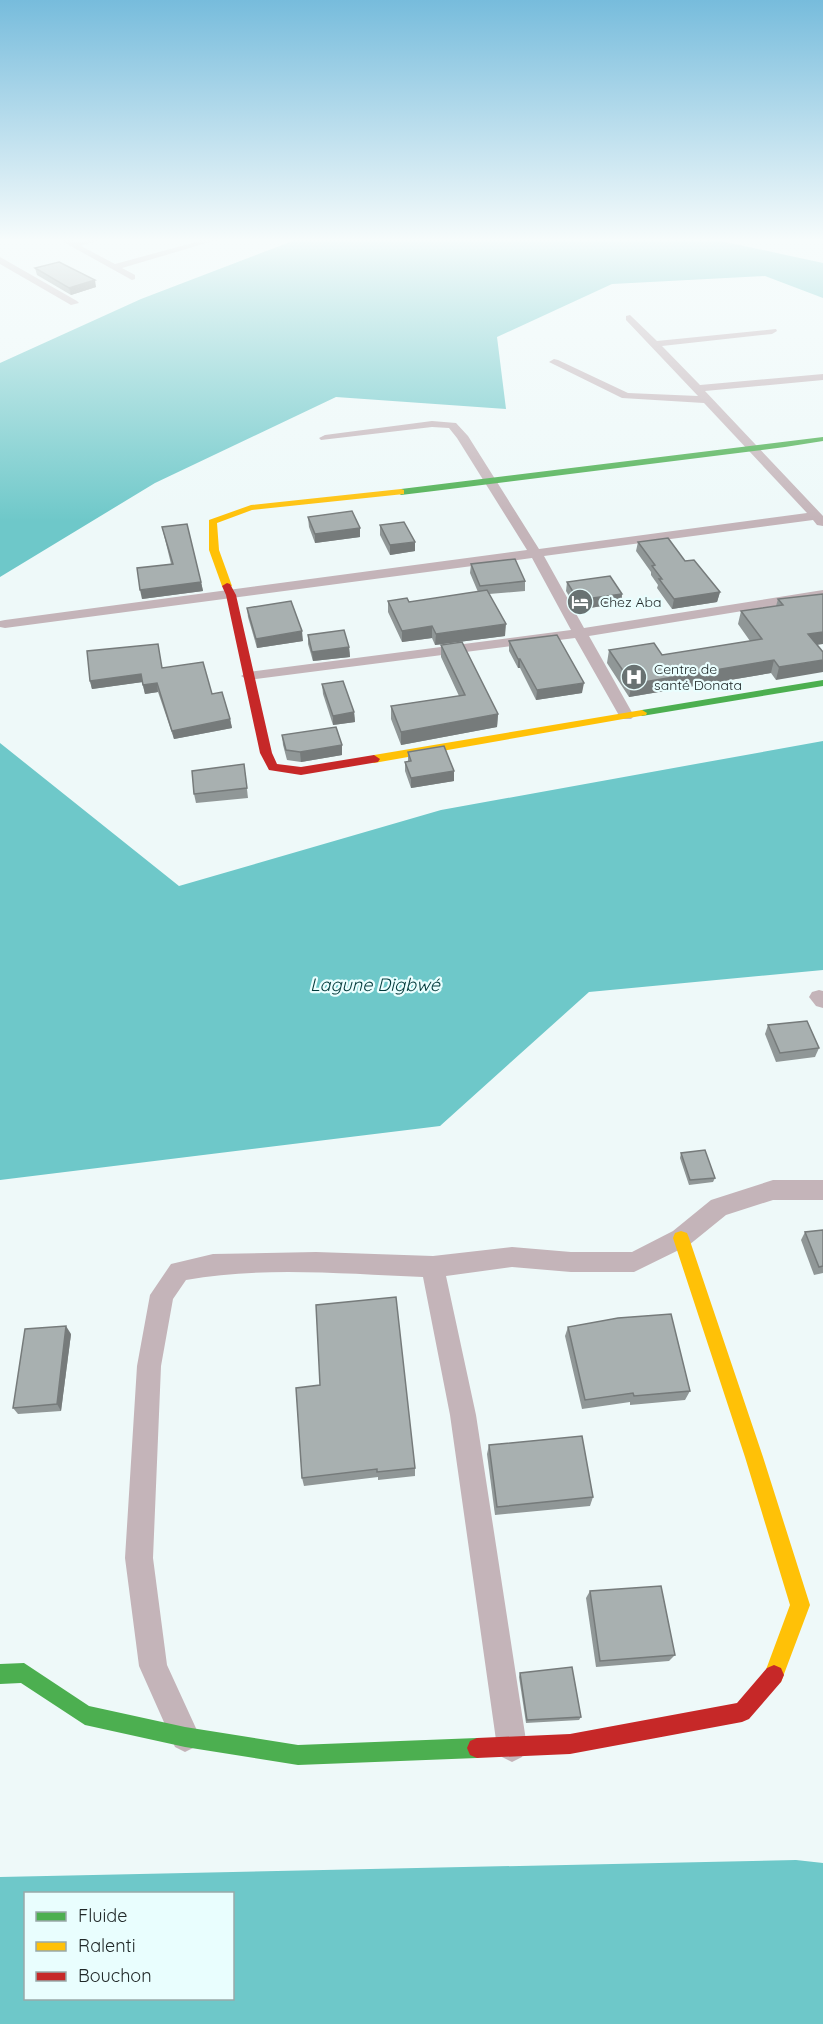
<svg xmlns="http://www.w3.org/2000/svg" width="823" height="2024" viewBox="0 0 823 2024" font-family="Quicksand,sans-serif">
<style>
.water{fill:#6ec8c9;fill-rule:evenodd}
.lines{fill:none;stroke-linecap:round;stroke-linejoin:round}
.street{fill:#c4b4b9;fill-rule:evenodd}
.fast{fill:#4caf50;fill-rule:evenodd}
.slow{fill:#ffc107;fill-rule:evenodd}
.jam{fill:#c62828;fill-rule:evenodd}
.wall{fill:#909797}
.shaded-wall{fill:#767b7b}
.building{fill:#a8b0b0;stroke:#767b7b;stroke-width:1.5}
.labels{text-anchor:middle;stroke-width:4.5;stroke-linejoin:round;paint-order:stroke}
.far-poi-label{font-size:14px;fill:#212929;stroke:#e9fefe;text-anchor:start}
.water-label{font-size:18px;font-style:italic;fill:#00393a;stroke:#e9fefe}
</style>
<rect width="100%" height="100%" fill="#eef9f9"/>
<g class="water">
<polygon points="298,239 721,241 823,263 823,298 765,276 612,284 497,337 506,409 336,397 155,483 0,577 0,363 141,299"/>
<polygon points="823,741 823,970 589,992 440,1126 0,1180 0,743 179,886 441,810"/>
<path d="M796 1860 823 1863V2024H0V1877ZM26 1894H232V1998H26Z"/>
</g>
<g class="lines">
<g class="street">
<polygon points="58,239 68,239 75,242 103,239 81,246 115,264 207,239 220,239 122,268 135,275 135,279 132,280"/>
<polygon points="0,257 77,301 79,303 71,305 0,264"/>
<polygon points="630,315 657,341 776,329 777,331 772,334 662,346 700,385 823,374 823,380 705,391 823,516 823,526 817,525 813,520 544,556 584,628 823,590 823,598 589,636 634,716 631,719 621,719 575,638 248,680 241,676 248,672 571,630 532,558 5,628 0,627 0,621 5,620 527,550 457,438 449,428 432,427 321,440 319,438 325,435 432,421 456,423 468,436 539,549 807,513 704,403 622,398 549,362 554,359 558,360 628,393 698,396 626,320 626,316"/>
<polygon points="819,990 823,991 823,1008 816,1006 809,997 812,992"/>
<path d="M773 1180H823V1200H773L726 1215 689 1245 634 1272H571L512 1267 446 1276 476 1415 527 1747 522 1757 512 1762 502 1757 497 1747 450 1415 423 1277C345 1274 263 1266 186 1280L173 1299 161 1366 153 1558 167 1665 200 1737 195 1747 185 1752 175 1747 139 1666 125 1558 137 1366 150 1295 171 1264 213 1254 316 1252 433 1256 512 1247 571 1252H632L673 1231 711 1200Z"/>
</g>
<g class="fast">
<polygon points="823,437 823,441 785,447 434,491 401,495 397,492 401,489"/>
<polygon points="823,680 823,686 642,716 637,713 642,710"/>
<polygon points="24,1663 89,1706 185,1727 298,1745 477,1738 484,1741 487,1748 484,1755 477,1758 298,1765 185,1747 85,1725 21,1683 0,1684 0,1664"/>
</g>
<g class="slow">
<polygon points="401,489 404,490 404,494 252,510 217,523 219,550 232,586 227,589 222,586 209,550 209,520 251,505"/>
<polygon points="642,710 647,713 646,715 374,763 368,759 374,755"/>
<polygon points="681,1231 687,1233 689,1238 763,1457 810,1605 781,1682 774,1685 767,1682 764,1675 790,1605 745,1457 673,1238 675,1233"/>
</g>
<g class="jam">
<polygon points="227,583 230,584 236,595 272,753 277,764 301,767 374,755 380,759 378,762 301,775 269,770 260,753 226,595 222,586"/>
<polygon points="774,1665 781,1668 784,1675 781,1682 749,1719 742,1722 570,1754 477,1758 470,1755 467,1748 470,1741 477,1738 570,1734 737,1703 767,1668"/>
</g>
</g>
<g class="wall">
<polygon points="35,268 96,287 71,295 37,275"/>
<polygon points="308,517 360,528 360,537 315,543 309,527"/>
<polygon points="380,525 415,551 390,555 380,535"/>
<polygon points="162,527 201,582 203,591 142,599 171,564"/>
<polygon points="638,542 685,561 720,592 717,602 672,609 657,588 658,585 651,575 651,572 636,551"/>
<polygon points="471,564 525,581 525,591 489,594 505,636 435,645 432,638 402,642 388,612 388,601 409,602 478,592 470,573"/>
<polygon points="567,582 622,594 621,603 577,610 566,591"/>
<polygon points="778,599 817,645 776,680 771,673 629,697 607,663 609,650 662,655 750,641 738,624 741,611 776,606"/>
<polygon points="247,608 303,641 257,648 248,617"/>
<polygon points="308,635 349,647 350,657 313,661 308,644"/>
<polygon points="509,641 582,693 536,700 520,668 518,668 509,651"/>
<polygon points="441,645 498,714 497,727 401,745 391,719 391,706 459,696 441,657"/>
<polygon points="163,668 212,694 230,719 232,728 174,739 158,692 145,694 142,682 92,689 90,681"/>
<polygon points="322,684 354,712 355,722 333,725 323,694"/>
<polygon points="282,735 342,745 342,755 301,762 287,760 283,745"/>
<polygon points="408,752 454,771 454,781 411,788 405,771 405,762 408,761"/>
<polygon points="244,764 248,798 196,803 194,794"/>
<polygon points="768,1025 819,1048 815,1057 776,1062 765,1034"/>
<polygon points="681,1153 715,1178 713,1182 689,1185 680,1158"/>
<polygon points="823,1230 823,1273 814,1275 801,1240 805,1232"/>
<polygon points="568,1327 690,1391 685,1400 630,1405 630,1402 582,1409 565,1336"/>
<polygon points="71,1334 61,1411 18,1414 13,1408"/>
<polygon points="296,1388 415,1468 415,1476 378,1480 378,1477 304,1486 302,1478"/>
<polygon points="489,1445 593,1497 590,1506 495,1515 487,1454"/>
<polygon points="590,1591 675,1655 669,1661 596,1667 586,1598"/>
<polygon points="520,1673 581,1717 579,1720 526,1723 519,1677"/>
</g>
<g class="shaded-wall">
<polygon points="95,280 96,287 71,295 69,288"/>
<polygon points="360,528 360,537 315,543 315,534"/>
<polygon points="415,542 415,551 390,555 390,545"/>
<polygon points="201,582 203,591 142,599 140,590"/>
<polygon points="720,592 717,602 672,609 674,599"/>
<polygon points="622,594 621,603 577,610 578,600"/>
<polygon points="506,624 505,636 435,645 436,634"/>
<polygon points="432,626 432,638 402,642 402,631"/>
<polygon points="302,631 303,641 257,648 256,639"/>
<polygon points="823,632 823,644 804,647 808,634"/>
<polygon points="349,647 350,657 313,661 312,652"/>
<rect x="518" y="659" width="2" height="9"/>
<polygon points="774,660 771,673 629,697 632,684"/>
<polygon points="823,660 823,672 776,680 779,667"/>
<polygon points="141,674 143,682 92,689 90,681"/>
<polygon points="157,683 158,692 145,694 143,685"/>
<polygon points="584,683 582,693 536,700 537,690"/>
<polygon points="354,712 355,722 333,725 333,716"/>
<polygon points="498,714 497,727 401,745 401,732"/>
<polygon points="230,719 232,728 174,739 172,731"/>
<polygon points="342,745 342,755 301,762 300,752"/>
<polygon points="454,771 454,781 411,788 411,778"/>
<polygon points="66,1326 71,1334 61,1411 57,1404"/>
</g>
<g class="building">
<polygon points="59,262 95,280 69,288 35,268"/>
<polygon points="352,511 360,528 315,534 308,517"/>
<polygon points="404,522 415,542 390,545 380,525"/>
<polygon points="187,524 201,582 140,590 137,568 173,564 162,527"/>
<polygon points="668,538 685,561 694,560 720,592 674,599 659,579 662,579 652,566 655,565 638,542"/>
<polygon points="515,559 525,581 480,586 471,564"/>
<polygon points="610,576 622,594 578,600 567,582"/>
<polygon points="487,590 506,624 436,634 432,626 402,631 388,601 407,598 409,602"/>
<polygon points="823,594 823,632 808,634 823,652 823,660 779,667 774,660 632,684 609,650 654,643 662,655 762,639 741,611 783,605 778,599"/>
<polygon points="291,601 302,631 256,639 247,608"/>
<polygon points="344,630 349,647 312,652 308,635"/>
<polygon points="557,635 584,683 537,690 520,659 518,659 509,641"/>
<polygon points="462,642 498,714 401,732 391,706 465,695 441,645"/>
<polygon points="158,644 162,668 203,662 212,694 222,692 230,719 172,731 157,683 143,685 141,674 90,681 87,651"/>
<polygon points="343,681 354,712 333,716 322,684"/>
<polygon points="336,727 342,745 300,752 286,750 282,735"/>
<polygon points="444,746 454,771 411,778 405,762 411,761 408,752"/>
<polygon points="244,764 247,788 194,794 192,771"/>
<polygon points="807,1021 819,1048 780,1053 768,1025"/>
<polygon points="705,1150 715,1178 690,1180 681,1153"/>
<polygon points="823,1230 823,1266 819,1267 805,1232"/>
<polygon points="396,1297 415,1468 377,1472 377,1469 302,1478 296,1388 320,1385 316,1305"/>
<polygon points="671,1314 690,1391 634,1396 633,1393 585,1400 568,1327 618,1318"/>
<polygon points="66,1326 57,1404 13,1408 25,1329"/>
<polygon points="582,1436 593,1497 497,1507 489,1445"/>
<polygon points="661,1586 675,1655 600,1661 590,1591"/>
<polygon points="572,1667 581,1717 527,1720 520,1673"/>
</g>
<linearGradient id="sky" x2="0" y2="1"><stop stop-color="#77bcdc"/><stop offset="0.46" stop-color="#f7fcfc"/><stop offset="1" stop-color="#f7fcfc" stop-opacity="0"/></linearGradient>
<rect width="823" height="522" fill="url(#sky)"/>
<defs>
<g id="hotel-disc" transform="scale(1.35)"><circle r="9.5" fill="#697272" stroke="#e9fefe"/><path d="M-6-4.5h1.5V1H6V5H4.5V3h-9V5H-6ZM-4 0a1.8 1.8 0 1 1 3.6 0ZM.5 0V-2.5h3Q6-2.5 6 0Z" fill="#fff"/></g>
<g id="hospital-disc" transform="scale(1.35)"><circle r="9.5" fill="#697272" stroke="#e9fefe"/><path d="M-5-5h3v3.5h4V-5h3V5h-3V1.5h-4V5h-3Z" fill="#fff"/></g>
</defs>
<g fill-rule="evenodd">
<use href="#hotel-disc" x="580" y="602"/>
<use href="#hospital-disc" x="634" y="677"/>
</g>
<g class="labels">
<g class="far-poi-label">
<text x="600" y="607">Chez Aba</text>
<text x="654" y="674">Centre de<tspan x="654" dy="16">santé Donata</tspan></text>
</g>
<g class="water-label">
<text x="375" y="991">Lagune Digbwé</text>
</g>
</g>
<rect x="24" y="1892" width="210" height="108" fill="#e9fefe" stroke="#99a9a9" stroke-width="1.5"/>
<rect x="36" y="1912" width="30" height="9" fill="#4caf50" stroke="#99a9a9" stroke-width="1.5"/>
<text x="78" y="1922" font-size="18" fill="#212929">Fluide</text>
<rect x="36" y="1942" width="30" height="9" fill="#ffc107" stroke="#99a9a9" stroke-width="1.5"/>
<text x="78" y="1952" font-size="18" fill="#212929">Ralenti</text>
<rect x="36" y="1972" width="30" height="9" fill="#c62828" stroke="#99a9a9" stroke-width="1.5"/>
<text x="78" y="1982" font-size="18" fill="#212929">Bouchon</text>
</svg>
